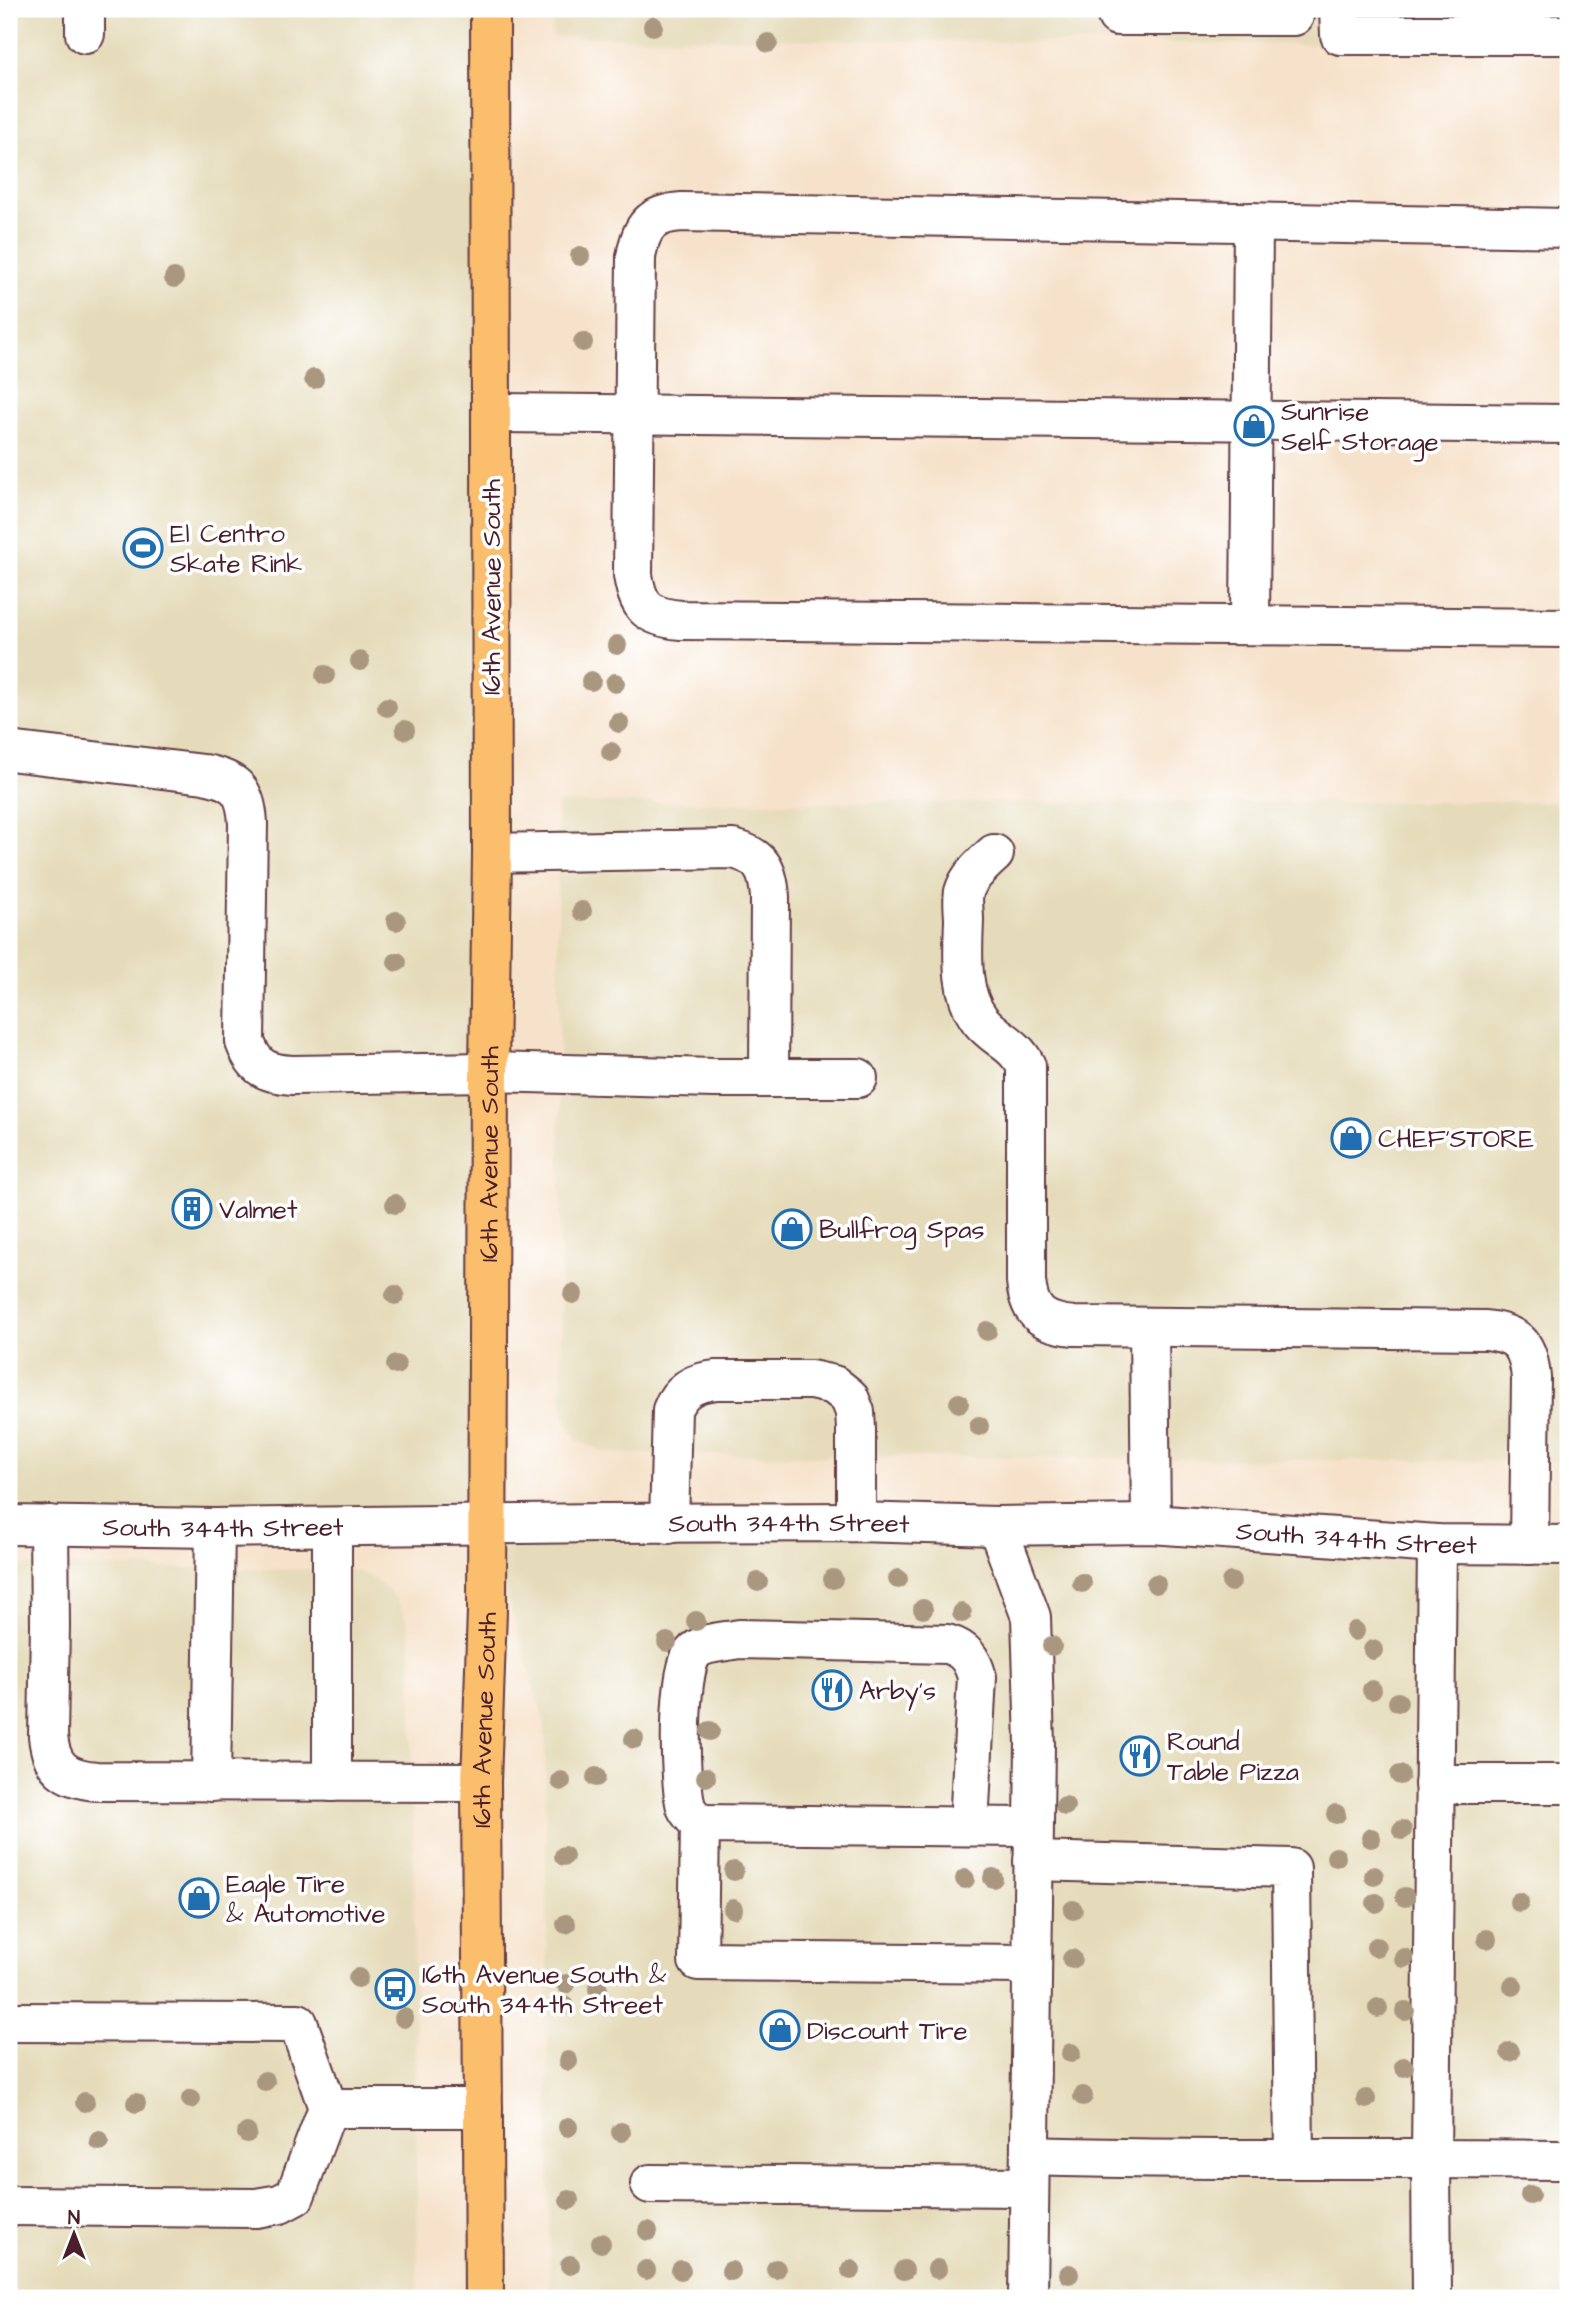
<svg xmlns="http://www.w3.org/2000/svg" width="1577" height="2307" viewBox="0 0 1577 2307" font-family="'Architects Daughter',sans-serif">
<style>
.built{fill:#e5dbba}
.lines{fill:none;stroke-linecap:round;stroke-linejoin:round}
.minor-casing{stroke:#643c43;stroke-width:42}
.major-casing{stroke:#643c43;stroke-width:42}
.minor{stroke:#fff;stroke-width:38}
.major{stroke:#fabe6d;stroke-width:38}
.tree{fill:#aa977f}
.labels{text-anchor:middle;stroke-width:7;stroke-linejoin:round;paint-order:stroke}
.poi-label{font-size:26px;fill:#4a1f2b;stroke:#fff;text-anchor:start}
.street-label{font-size:26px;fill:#4a1f2b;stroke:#fff}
</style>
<rect width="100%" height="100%" fill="#fff"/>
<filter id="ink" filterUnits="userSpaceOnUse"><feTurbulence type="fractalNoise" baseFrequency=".0143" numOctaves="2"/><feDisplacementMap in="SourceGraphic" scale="14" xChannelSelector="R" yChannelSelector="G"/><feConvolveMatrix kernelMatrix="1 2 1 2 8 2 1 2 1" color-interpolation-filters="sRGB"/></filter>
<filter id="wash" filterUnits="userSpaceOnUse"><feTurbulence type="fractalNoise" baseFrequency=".00686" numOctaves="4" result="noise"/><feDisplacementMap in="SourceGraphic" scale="28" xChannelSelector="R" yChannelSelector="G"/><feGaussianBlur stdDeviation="1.57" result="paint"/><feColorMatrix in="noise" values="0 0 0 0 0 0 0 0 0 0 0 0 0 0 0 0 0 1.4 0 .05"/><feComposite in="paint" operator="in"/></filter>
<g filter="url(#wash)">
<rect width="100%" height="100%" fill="#f6e2ca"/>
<g class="built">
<polygon points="9,9 490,9 487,1525 1568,1545 1568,2298 550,2298 545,1724 487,1526 9,1525"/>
<polygon points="553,9 1568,9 1568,47 552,37"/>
<polygon points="1568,802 1568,1462 629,1454 604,1452 577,1440 567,1424 562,1401 557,803"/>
<polygon points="9,1566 348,1570 362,1573 373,1578 391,1593 400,1605 408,1624 411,1646 418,2298 9,2298"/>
</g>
</g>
<g filter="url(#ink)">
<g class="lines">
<g class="minor-casing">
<g id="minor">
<polyline points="85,9 85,34"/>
<polyline points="1117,9 1117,16 1294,16 1294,9"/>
<polyline points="1339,9 1340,35 1568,35"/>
<path d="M1568 228 682 212C650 214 641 227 636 257L633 575C638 608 648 617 681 620L1568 628"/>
<polyline points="492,413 1568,424"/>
<polyline points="1250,625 1253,222"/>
<path d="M9 751 204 774C236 780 246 790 248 823L245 1042C255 1068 265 1073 292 1075L489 1072 714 1078H858"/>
<path d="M492 853 733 849C761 856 768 869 770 897L769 1078"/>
<path d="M994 854C983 864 968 877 964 892 962 900 964 911 964 920 963 952 959 993 980 1020 995 1039 1015 1043 1026 1066V1281C1029 1314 1043 1323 1074 1326L1486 1330C1520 1334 1528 1346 1531 1378L1529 1545"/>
<polyline points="1149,1327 1151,1524"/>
<path d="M669 1524 672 1410C680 1389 695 1382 716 1380H811L834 1385 849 1397 855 1412 856 1429V1522"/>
<path id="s1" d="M9 1525 215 1528 602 1523 856 1522 997 1526 1151 1524 1437 1544 1568 1545"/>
<path d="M49 1525 50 1625 48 1736C51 1768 65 1778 96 1781L481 1782"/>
<polyline points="997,1526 1031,1617 1035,1744 1028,2298"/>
<polyline points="332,1527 332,1782"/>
<polyline points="211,1782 215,1528"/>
<polyline points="1434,1784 1568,1784"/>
<path d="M700 1824C695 1819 689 1814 686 1807 679 1782 677 1673 693 1653 702 1642 725 1642 739 1639L947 1644C965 1649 972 1659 977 1677L969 1825"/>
<polyline points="1033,1861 1291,1868 1294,2159"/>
<polyline points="1032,1964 698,1961 700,1824 1033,1827"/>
<polyline points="9,2022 298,2023 328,2108 295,2196 280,2204 256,2208 9,2206"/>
<polyline points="328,2108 483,2108"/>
<path d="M1030 2156C1209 2162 1389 2157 1568 2160"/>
<polyline points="650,2184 1028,2187"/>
<polyline points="1432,2298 1431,2158 1437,1544"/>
</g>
</g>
<g class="major-casing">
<g id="major">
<path id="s2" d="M484 2298 481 1782 487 1611 489 1072 492 853 490 9"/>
</g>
</g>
<use href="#minor" class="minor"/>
<use href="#major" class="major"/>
</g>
<g class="tree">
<circle cx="653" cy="26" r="10"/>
<circle cx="768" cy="43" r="10"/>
<circle cx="580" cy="256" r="10"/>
<circle cx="174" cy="278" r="10"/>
<circle cx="583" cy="342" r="10"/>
<circle cx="314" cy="379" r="10"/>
<circle cx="617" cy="645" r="10"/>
<circle cx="360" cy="661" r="10"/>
<circle cx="325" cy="675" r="10"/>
<circle cx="591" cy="681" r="10"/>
<circle cx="615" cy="683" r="10"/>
<circle cx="387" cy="707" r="10"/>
<circle cx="619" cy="723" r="10"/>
<circle cx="405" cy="730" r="10"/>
<circle cx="611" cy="752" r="10"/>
<circle cx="582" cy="911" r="10"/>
<circle cx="396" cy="921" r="10"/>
<circle cx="397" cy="962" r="10"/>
<circle cx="395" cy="1204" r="10"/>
<circle cx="573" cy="1294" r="10"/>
<circle cx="395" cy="1295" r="10"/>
<circle cx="987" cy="1331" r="10"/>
<circle cx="396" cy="1365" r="10"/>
<circle cx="959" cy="1403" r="10"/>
<circle cx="979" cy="1426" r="10"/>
<circle cx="833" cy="1579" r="10"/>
<circle cx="898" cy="1579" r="10"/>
<circle cx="758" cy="1582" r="10"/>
<circle cx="1231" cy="1582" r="10"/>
<circle cx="1082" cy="1583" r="10"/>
<circle cx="1156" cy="1584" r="10"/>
<circle cx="923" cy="1609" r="10"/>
<circle cx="962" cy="1613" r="10"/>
<circle cx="696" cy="1621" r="10"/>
<circle cx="1355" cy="1631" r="10"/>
<circle cx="667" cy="1642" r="10"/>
<circle cx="1052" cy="1646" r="10"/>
<circle cx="1373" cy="1650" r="10"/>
<circle cx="1372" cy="1690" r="10"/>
<circle cx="1398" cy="1702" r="10"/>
<circle cx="710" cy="1731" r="10"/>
<circle cx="634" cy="1739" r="10"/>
<circle cx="1400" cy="1775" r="10"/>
<circle cx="596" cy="1777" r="10"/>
<circle cx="706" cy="1777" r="10"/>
<circle cx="561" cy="1781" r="10"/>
<circle cx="1065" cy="1806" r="10"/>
<circle cx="1336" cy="1814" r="10"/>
<circle cx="1402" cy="1830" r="10"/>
<circle cx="1371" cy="1838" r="10"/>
<circle cx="564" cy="1856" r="10"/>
<circle cx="1336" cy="1857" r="10"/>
<circle cx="734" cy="1871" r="10"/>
<circle cx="1374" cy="1876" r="10"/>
<circle cx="993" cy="1878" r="10"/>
<circle cx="965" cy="1879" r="10"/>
<circle cx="1405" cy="1897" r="10"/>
<circle cx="1519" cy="1902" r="10"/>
<circle cx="1376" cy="1903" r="10"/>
<circle cx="733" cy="1909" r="10"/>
<circle cx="1073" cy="1910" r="10"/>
<circle cx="566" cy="1924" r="10"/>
<circle cx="1487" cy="1939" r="10"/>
<circle cx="1376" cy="1947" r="10"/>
<circle cx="1404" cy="1958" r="10"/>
<circle cx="1072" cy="1959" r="10"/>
<circle cx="358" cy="1978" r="10"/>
<circle cx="566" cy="1984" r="10"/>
<circle cx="1513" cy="1986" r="10"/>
<circle cx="598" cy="1989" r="10"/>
<circle cx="564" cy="2006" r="10"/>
<circle cx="1378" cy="2008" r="10"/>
<circle cx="1405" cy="2011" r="10"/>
<circle cx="404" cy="2018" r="10"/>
<circle cx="1510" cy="2052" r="10"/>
<circle cx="1071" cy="2053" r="10"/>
<circle cx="568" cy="2061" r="10"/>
<circle cx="1404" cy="2067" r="10"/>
<circle cx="265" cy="2081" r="10"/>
<circle cx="1083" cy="2096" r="10"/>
<circle cx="191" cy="2099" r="10"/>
<circle cx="1366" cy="2099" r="10"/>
<circle cx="85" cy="2102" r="10"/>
<circle cx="136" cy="2103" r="10"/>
<circle cx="568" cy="2127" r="10"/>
<circle cx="621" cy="2132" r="10"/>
<circle cx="247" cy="2133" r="10"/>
<circle cx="99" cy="2141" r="10"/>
<circle cx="1530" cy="2195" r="10"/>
<circle cx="569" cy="2200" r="10"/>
<circle cx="648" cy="2231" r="10"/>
<circle cx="601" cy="2243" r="10"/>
<circle cx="570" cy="2265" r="10"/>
<circle cx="776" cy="2269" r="10"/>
<circle cx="937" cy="2269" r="10"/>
<circle cx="646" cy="2270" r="10"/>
<circle cx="681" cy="2270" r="10"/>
<circle cx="851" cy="2270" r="10"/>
<circle cx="904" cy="2270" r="10"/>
<circle cx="731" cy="2271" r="10"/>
<circle cx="1069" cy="2274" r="10"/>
</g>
</g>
<defs>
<g id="shop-ring" transform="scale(2.0125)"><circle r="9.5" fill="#fff" stroke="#1f6fb2" stroke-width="1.5"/><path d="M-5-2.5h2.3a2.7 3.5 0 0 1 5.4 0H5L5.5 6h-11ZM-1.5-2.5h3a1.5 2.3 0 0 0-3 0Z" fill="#1f6fb2"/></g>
<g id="stadium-ring" transform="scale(2.0125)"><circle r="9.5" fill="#fff" stroke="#1f6fb2" stroke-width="1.5"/><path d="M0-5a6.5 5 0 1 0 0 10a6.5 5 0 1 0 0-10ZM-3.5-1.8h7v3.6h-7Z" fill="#1f6fb2"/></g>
<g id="building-ring" transform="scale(2.0125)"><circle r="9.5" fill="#fff" stroke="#1f6fb2" stroke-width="1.5"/><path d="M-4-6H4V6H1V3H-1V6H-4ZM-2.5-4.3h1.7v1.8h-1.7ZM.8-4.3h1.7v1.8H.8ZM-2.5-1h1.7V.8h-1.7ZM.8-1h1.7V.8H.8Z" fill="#1f6fb2"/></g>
<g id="restaurant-ring" transform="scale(2.0125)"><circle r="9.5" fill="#fff" stroke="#1f6fb2" stroke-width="1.5"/><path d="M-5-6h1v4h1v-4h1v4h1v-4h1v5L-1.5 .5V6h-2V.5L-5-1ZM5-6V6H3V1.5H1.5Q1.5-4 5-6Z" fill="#1f6fb2"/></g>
<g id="bus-ring" transform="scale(2.0125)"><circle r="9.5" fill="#fff" stroke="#1f6fb2" stroke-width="1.5"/><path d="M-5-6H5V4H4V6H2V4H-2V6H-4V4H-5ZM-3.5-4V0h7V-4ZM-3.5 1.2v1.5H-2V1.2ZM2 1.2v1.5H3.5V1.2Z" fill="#1f6fb2"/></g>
</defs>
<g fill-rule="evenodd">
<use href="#shop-ring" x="1254" y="426"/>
<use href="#stadium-ring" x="143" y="548"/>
<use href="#shop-ring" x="1351" y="1138"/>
<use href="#building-ring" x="192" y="1209"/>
<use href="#shop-ring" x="792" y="1229"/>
<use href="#restaurant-ring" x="832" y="1690"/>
<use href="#restaurant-ring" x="1140" y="1756"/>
<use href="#shop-ring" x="199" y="1898"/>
<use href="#bus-ring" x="395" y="1989"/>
<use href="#shop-ring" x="780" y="2030"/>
</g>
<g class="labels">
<g class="poi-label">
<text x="1281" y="420">Sunrise<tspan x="1281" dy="30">Self Storage</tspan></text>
<text x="170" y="542">El Centro<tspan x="170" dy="30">Skate Rink</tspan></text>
<text x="1378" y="1147">CHEF'STORE</text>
<text x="219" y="1218">Valmet</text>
<text x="819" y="1238">Bullfrog Spas</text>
<text x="859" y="1699">Arby's</text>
<text x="1167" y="1750">Round<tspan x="1167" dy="30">Table Pizza</tspan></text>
<text x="226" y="1892">Eagle Tire<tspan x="226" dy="30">&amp; Automotive</tspan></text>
<text x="422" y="1983">16th Avenue South &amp;<tspan x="422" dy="30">South 344th Street</tspan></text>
<text x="807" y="2039">Discount Tire</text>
</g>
<g class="street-label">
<text transform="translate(491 587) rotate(-90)" y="9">16th Avenue South</text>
<text dy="9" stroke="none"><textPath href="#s2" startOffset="1144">16th Avenue South</textPath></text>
<text dy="9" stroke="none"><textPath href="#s1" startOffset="780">South 344th Street</textPath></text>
<text dy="9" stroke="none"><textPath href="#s1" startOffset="214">South 344th Street</textPath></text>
<text dy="9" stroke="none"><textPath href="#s1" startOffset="1348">South 344th Street</textPath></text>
<text dy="9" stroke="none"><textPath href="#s2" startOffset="578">16th Avenue South</textPath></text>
</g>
</g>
<rect width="1577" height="2307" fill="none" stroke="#fff" stroke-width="35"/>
<g transform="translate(74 2234)" stroke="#ffffff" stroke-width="5" paint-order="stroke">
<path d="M0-5L12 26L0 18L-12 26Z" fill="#4a1f2b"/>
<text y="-10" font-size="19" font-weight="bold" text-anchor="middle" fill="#4a1f2b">N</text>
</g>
</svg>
